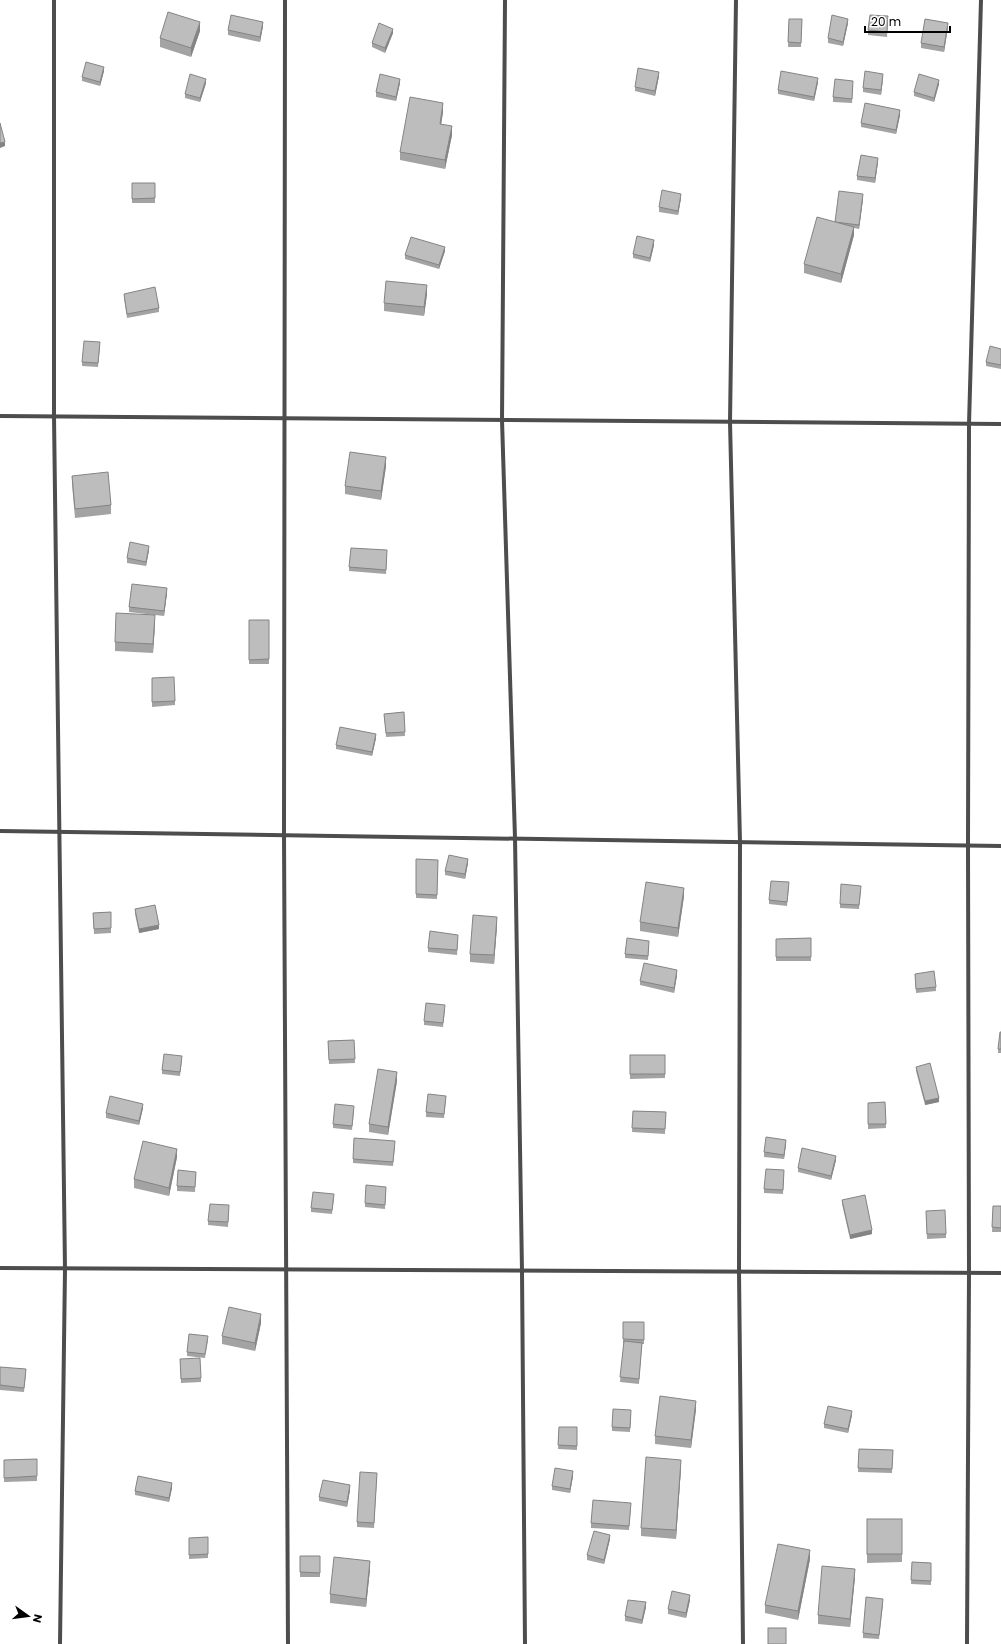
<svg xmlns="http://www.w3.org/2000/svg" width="1001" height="1644" viewBox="0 0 1001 1644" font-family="Poppins,sans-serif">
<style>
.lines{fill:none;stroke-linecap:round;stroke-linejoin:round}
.minor{stroke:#4d4d4d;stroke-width:4}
.wall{fill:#a3a3a3}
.shaded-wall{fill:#848484}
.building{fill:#bdbdbd;stroke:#848484}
</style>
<rect width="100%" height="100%" fill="#fff"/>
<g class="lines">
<g class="minor">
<polyline points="54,0 54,416 65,1269 60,1644"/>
<polyline points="285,0 284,835 288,1644"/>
<polyline points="505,0 502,420 515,838 522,1271 525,1644"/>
<polyline points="736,0 730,422 740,842 739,1272 743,1644"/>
<polyline points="0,416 1001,424"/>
<polyline points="0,831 1001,846"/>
<polyline points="0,1268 1001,1273"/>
<polyline points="967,1644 969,1273 968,846 969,424 981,0"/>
</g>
</g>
<g class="wall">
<polygon points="789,19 802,19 801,47 788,47"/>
<polygon points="888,20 887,37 868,35 868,30"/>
<polygon points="848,23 843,46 828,43 828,38"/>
<polygon points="263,26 260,42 228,35 228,30"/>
<polygon points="948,27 944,52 921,48 921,43"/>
<polygon points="200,31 191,57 160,47 160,38"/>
<polygon points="393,33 385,53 372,47 372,43"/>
<polygon points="104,71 100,86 82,81 82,77"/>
<polygon points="659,76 655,96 635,91 635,87"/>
<polygon points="883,78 881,95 863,92 863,88"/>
<polygon points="818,82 814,101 778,94 778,90"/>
<polygon points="206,83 200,102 185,98 185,94"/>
<polygon points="400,83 396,101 376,97 376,92"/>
<polygon points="939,84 934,102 914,96 914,92"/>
<polygon points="853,85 852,103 833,102 833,97"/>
<polygon points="443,112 441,124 452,135 445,169 400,160 400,152"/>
<polygon points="900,115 896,134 861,127 861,123"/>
<polygon points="878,162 875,183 857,180 857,176"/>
<rect x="132" y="183" width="23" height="20"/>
<polygon points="681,198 678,215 659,212 659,207"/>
<polygon points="863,199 859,229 854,228 854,235 841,283 804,273 804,264 835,222"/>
<polygon points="654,245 650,262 633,258 633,254"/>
<polygon points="445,251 439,269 405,259 405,255"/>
<polygon points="124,294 159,308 159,312 127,318 124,298"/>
<polygon points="427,294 424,316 384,311 384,303"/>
<polygon points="100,347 98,367 82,366 82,362"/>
<polygon points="1001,349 1001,369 986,366 986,362"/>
<polygon points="386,466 381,500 345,494 345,486"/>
<polygon points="72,476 111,505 111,514 75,518 72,484"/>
<polygon points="149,550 146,566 127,563 127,558"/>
<polygon points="387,554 386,574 349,571 349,567"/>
<polygon points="167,593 164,616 129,612 129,607"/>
<rect x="249" y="620" width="20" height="44"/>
<polygon points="155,624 153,653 115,651 115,642"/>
<polygon points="152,678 175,701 175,705 152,707"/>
<polygon points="404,712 405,736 386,737 384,714"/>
<polygon points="376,738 372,756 336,749 336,745"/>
<polygon points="416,859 438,860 437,899 416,898"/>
<polygon points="468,863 465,879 445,875 445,871"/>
<polygon points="789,887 787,906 769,904 769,900"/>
<polygon points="861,890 859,909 840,908 840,904"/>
<polygon points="684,896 678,937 640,931 640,922"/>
<polygon points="135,909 159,929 139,933 135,914"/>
<polygon points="111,912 111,933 94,934 93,913"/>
<polygon points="497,926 494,964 470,962 470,954"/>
<polygon points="811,938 811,961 776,961 776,939"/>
<polygon points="458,939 457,955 428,952 428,948"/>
<polygon points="649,945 648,960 625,958 625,954"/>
<polygon points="915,974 936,987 936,991 916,993"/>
<polygon points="677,975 674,993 640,985 640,981"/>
<polygon points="445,1009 443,1027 424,1025 424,1021"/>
<polygon points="1001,1032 1001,1053 998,1053 998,1049"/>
<polygon points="354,1040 355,1063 329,1064 328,1041"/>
<polygon points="630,1055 665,1055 665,1078 630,1079"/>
<polygon points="182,1060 180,1076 162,1074 162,1070"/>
<polygon points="916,1067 939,1102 925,1105 916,1071"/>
<polygon points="397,1081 388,1135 369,1132 369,1124"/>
<polygon points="446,1100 444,1118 426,1117 426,1112"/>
<polygon points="885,1102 886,1128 868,1129 868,1103"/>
<polygon points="143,1108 139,1125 106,1118 106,1113"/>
<polygon points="354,1111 352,1130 333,1128 333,1124"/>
<polygon points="633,1111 666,1112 665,1134 632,1132"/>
<polygon points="786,1144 784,1159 764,1157 764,1152"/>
<polygon points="395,1146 393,1166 353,1163 353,1159"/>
<polygon points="177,1157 169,1196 134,1188 134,1179"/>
<polygon points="836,1160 831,1180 798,1172 798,1168"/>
<polygon points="784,1170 783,1194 764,1193 764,1189"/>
<polygon points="196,1172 195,1192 177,1191 177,1186"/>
<polygon points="386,1187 385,1209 365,1207 365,1203"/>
<polygon points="334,1199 332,1214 311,1212 311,1208"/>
<polygon points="842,1200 872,1234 850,1239 842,1204"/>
<polygon points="993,1206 1001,1206 1001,1232 992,1232"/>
<polygon points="229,1210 228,1227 208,1225 208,1221"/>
<polygon points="926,1215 946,1234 946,1238 927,1239"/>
<polygon points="623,1322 644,1322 644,1344 642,1344 639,1384 620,1382 624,1343 623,1343"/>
<polygon points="261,1323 255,1351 222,1344 222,1336"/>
<polygon points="208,1340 205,1358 187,1356 187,1352"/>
<polygon points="180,1359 201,1378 201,1382 181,1383"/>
<polygon points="0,1367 26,1373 24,1392 0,1390"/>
<polygon points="696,1409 691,1448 655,1444 655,1436"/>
<polygon points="631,1414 630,1432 612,1431 612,1427"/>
<polygon points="852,1415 848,1433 824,1428 824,1424"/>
<polygon points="559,1427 577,1427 577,1450 558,1449"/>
<polygon points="859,1449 893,1450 892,1473 858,1472"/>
<polygon points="37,1459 37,1481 4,1482 4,1460"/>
<polygon points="681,1468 676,1539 641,1536 641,1528"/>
<polygon points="573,1476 570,1493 552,1490 552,1486"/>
<polygon points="377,1477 374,1528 357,1527 357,1522"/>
<polygon points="172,1488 169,1502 135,1495 135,1491"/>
<polygon points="350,1490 347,1507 319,1501 319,1497"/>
<polygon points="631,1507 629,1530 591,1528 591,1523"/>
<polygon points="867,1519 902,1519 902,1562 867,1563"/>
<polygon points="208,1537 208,1558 189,1559 189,1538"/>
<polygon points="610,1539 604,1564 587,1560 587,1555"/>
<rect x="300" y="1556" width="20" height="21"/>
<polygon points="810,1559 798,1620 765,1613 765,1605"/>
<polygon points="912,1562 931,1563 931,1585 911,1584"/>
<polygon points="370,1569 366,1607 330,1603 330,1594"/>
<polygon points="855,1577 850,1627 818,1624 818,1615"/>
<polygon points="690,1600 686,1618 668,1614 668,1609"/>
<polygon points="883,1604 879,1639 863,1638 863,1633"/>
<polygon points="646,1607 642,1624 625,1621 625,1616"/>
</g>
<g class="shaded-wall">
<polygon points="848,19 848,23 843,46 843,42"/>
<polygon points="200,22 200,31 191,57 191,48"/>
<polygon points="263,22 263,26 260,42 260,37"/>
<polygon points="948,23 948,27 944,52 944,47"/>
<polygon points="393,29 393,33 385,53 385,48"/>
<polygon points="104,67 104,71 100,86 100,82"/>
<polygon points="659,72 659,76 655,96 655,91"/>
<polygon points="883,74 883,78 881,95 881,90"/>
<polygon points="818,78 818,82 814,101 814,97"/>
<polygon points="206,79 206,83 200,102 200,98"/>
<polygon points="400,79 400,83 396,101 396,97"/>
<polygon points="939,80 939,84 934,102 934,98"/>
<polygon points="443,103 443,112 440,132 440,124"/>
<polygon points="900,110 900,115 896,134 896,130"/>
<polygon points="452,126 452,135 445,169 445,160"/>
<polygon points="5,142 5,146 0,148 0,143"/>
<polygon points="878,158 878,162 875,183 875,178"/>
<polygon points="681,194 681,198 678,215 678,211"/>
<polygon points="863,194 863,199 859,229 859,225"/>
<polygon points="854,227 854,235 841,283 841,274"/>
<polygon points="654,240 654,245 650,262 650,258"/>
<polygon points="445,247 445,251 439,269 439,265"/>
<polygon points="427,285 427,294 424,316 424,307"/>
<polygon points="386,457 386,466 381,500 381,491"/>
<polygon points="149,546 149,550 146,566 146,562"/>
<polygon points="167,588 167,593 164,616 164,611"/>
<polygon points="155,615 155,624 153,653 153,644"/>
<polygon points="376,734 376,738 372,756 372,752"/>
<polygon points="468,859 468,863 465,879 465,874"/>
<polygon points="684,888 684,896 678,937 678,928"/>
<polygon points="497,917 497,926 494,964 494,955"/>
<polygon points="159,925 159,929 139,933 139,929"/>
<polygon points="677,970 677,975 674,993 674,988"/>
<polygon points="397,1072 397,1081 388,1135 388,1127"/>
<polygon points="939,1098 939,1102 925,1105 925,1101"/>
<polygon points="143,1104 143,1108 139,1125 139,1121"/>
<polygon points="786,1140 786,1144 784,1159 784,1155"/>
<polygon points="177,1149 177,1157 169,1196 169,1188"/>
<polygon points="836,1156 836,1160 831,1180 831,1176"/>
<polygon points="872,1230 872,1234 850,1239 850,1235"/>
<polygon points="261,1314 261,1323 255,1351 255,1343"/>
<polygon points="696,1401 696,1409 691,1448 691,1440"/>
<polygon points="852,1411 852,1415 848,1433 848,1429"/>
<polygon points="681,1460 681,1468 676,1539 676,1530"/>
<polygon points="573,1471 573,1476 570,1493 570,1489"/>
<polygon points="172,1483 172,1488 169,1502 169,1498"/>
<polygon points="350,1485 350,1490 347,1507 347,1502"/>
<polygon points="610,1535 610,1539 604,1564 604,1560"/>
<polygon points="810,1550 810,1559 798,1620 798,1611"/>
<polygon points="370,1561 370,1569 366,1607 366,1599"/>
<polygon points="855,1569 855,1577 850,1627 850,1619"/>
<polygon points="690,1595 690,1600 686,1618 686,1613"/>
<polygon points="646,1602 646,1607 642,1624 642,1620"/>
</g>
<g class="building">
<polygon points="168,12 200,22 191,48 160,38"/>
<polygon points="231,15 263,22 260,37 228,30"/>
<polygon points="832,15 848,19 843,42 828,38"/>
<polygon points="870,15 888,16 887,32 868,30"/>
<polygon points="789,19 802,19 801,43 788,42"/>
<polygon points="925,19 948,23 944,47 921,43"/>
<polygon points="379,23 393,29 385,48 372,43"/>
<polygon points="86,62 104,67 100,82 82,77"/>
<polygon points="638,68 659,72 655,91 635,87"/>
<polygon points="781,71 818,78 814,97 778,90"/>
<polygon points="865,71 883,74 881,90 863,88"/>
<polygon points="190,74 206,79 200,98 185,94"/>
<polygon points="380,74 400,79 396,97 376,92"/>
<polygon points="919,74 939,80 934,98 914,92"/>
<polygon points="835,79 853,81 852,99 833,97"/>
<polygon points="410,97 443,103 440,124 452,126 445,160 400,152"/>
<polygon points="865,103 900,110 896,130 861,123"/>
<polygon points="0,123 5,142 0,143"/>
<polygon points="861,155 878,158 875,178 857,176"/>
<polygon points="132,183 155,183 155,198 132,199"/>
<polygon points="662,190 681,194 678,211 659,207"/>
<polygon points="839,191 863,194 859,225 835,222"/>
<polygon points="817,217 854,227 841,274 804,264"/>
<polygon points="637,236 654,240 650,258 633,254"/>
<polygon points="411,237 445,247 439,265 405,255"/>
<polygon points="386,281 427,285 424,307 384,303"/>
<polygon points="155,287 159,308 127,314 124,294"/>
<polygon points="84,341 100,342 98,363 82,362"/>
<polygon points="990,346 1001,349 1001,365 986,362"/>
<polygon points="350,452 386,457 381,491 345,486"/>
<polygon points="108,472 111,505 75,509 72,476"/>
<polygon points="130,542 149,546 146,562 127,558"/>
<polygon points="351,548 387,550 386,570 349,567"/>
<polygon points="132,584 167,588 164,611 129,607"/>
<polygon points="116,613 155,615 153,644 115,642"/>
<polygon points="249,620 269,620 269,659 249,660"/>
<polygon points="174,677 175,701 152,702 152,678"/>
<polygon points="404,712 405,732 386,733 384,714"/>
<polygon points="340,727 376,734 372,752 336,745"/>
<polygon points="449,855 468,859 465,874 445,871"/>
<polygon points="416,859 438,860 437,895 416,894"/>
<polygon points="771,881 789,882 787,902 769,900"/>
<polygon points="646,882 684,888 678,928 640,922"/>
<polygon points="841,884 861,886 859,905 840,904"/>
<polygon points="155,905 159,925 139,929 135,909"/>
<polygon points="111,912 111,928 94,929 93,913"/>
<polygon points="473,915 497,917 494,955 470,954"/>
<polygon points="430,931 458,935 457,950 428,948"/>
<polygon points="627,938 649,941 648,956 625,954"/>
<polygon points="811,938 811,957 776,957 776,939"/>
<polygon points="644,963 677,970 674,988 640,981"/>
<polygon points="934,971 936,987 916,989 915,974"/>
<polygon points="426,1003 445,1005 443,1023 424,1021"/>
<polygon points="1000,1032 1001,1032 1001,1049 998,1049"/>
<polygon points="354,1040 355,1059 329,1060 328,1041"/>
<polygon points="164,1054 182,1056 180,1072 162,1070"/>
<rect x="630" y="1055" width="35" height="19"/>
<polygon points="930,1063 939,1098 925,1101 916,1067"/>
<polygon points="378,1069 397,1072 388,1127 369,1124"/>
<polygon points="428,1094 446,1096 444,1114 426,1112"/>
<polygon points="110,1096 143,1104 139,1121 106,1113"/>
<polygon points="885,1102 886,1124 868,1124 868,1103"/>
<polygon points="335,1104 354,1106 352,1126 333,1124"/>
<polygon points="633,1111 666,1112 665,1129 632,1128"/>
<polygon points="766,1137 786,1140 784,1155 764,1152"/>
<polygon points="354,1138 395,1141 393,1162 353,1159"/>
<polygon points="143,1141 177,1149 169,1188 134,1179"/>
<polygon points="802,1148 836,1156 831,1176 798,1168"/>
<polygon points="766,1169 784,1170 783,1190 764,1189"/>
<polygon points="178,1170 196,1172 195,1187 177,1186"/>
<polygon points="366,1185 386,1187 385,1205 365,1203"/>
<polygon points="313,1192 334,1194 332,1210 311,1208"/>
<polygon points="865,1195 872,1230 850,1235 842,1200"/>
<polygon points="210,1204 229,1205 228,1222 208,1221"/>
<polygon points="993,1206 1001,1206 1001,1228 992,1227"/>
<polygon points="945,1210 946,1234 927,1234 926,1211"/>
<polygon points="229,1307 261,1314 255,1343 222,1336"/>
<polygon points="623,1322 644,1322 644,1340 623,1339"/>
<polygon points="189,1334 208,1336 205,1354 187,1352"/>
<polygon points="624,1341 642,1343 639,1379 620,1377"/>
<polygon points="200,1358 201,1378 181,1379 180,1359"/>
<polygon points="0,1367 26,1369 24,1388 0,1385"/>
<polygon points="660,1396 696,1401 691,1440 655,1436"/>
<polygon points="828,1406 852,1411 848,1429 824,1424"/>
<polygon points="613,1409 631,1410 630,1428 612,1427"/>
<polygon points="559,1427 577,1427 577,1446 558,1445"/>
<polygon points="859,1449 893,1450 892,1469 858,1468"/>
<polygon points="646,1457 681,1460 676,1530 641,1528"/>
<polygon points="37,1459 37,1476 4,1478 4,1460"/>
<polygon points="555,1468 573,1471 570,1489 552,1486"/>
<polygon points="360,1472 377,1473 374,1523 357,1522"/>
<polygon points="138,1476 172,1483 169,1498 135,1491"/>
<polygon points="323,1480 350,1485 347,1502 319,1497"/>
<polygon points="593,1500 631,1503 629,1526 591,1523"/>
<rect x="867" y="1519" width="35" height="35"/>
<polygon points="594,1531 610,1535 604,1560 587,1555"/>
<polygon points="208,1537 208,1554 189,1555 189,1538"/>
<polygon points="778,1544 810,1550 798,1611 765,1605"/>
<polygon points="300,1556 320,1556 320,1573 300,1572"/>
<polygon points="334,1557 370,1561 366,1599 330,1594"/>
<polygon points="912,1562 931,1563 931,1581 911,1580"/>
<polygon points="822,1566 855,1569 850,1619 818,1615"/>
<polygon points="672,1591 690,1595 686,1613 668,1609"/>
<polygon points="866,1597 883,1599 879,1635 863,1633"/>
<polygon points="628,1600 646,1602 642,1620 625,1616"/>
<rect x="768" y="1628" width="18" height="16"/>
</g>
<g transform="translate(28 1616) rotate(104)" stroke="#ffffff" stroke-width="3" paint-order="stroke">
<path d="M0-3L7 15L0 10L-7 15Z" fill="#000000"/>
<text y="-6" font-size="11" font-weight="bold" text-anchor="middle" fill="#000000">N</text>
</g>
<path d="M865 26v6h85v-6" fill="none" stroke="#000000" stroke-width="2"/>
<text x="871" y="26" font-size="12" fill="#000000" stroke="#ffffff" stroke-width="3" paint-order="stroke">20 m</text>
</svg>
